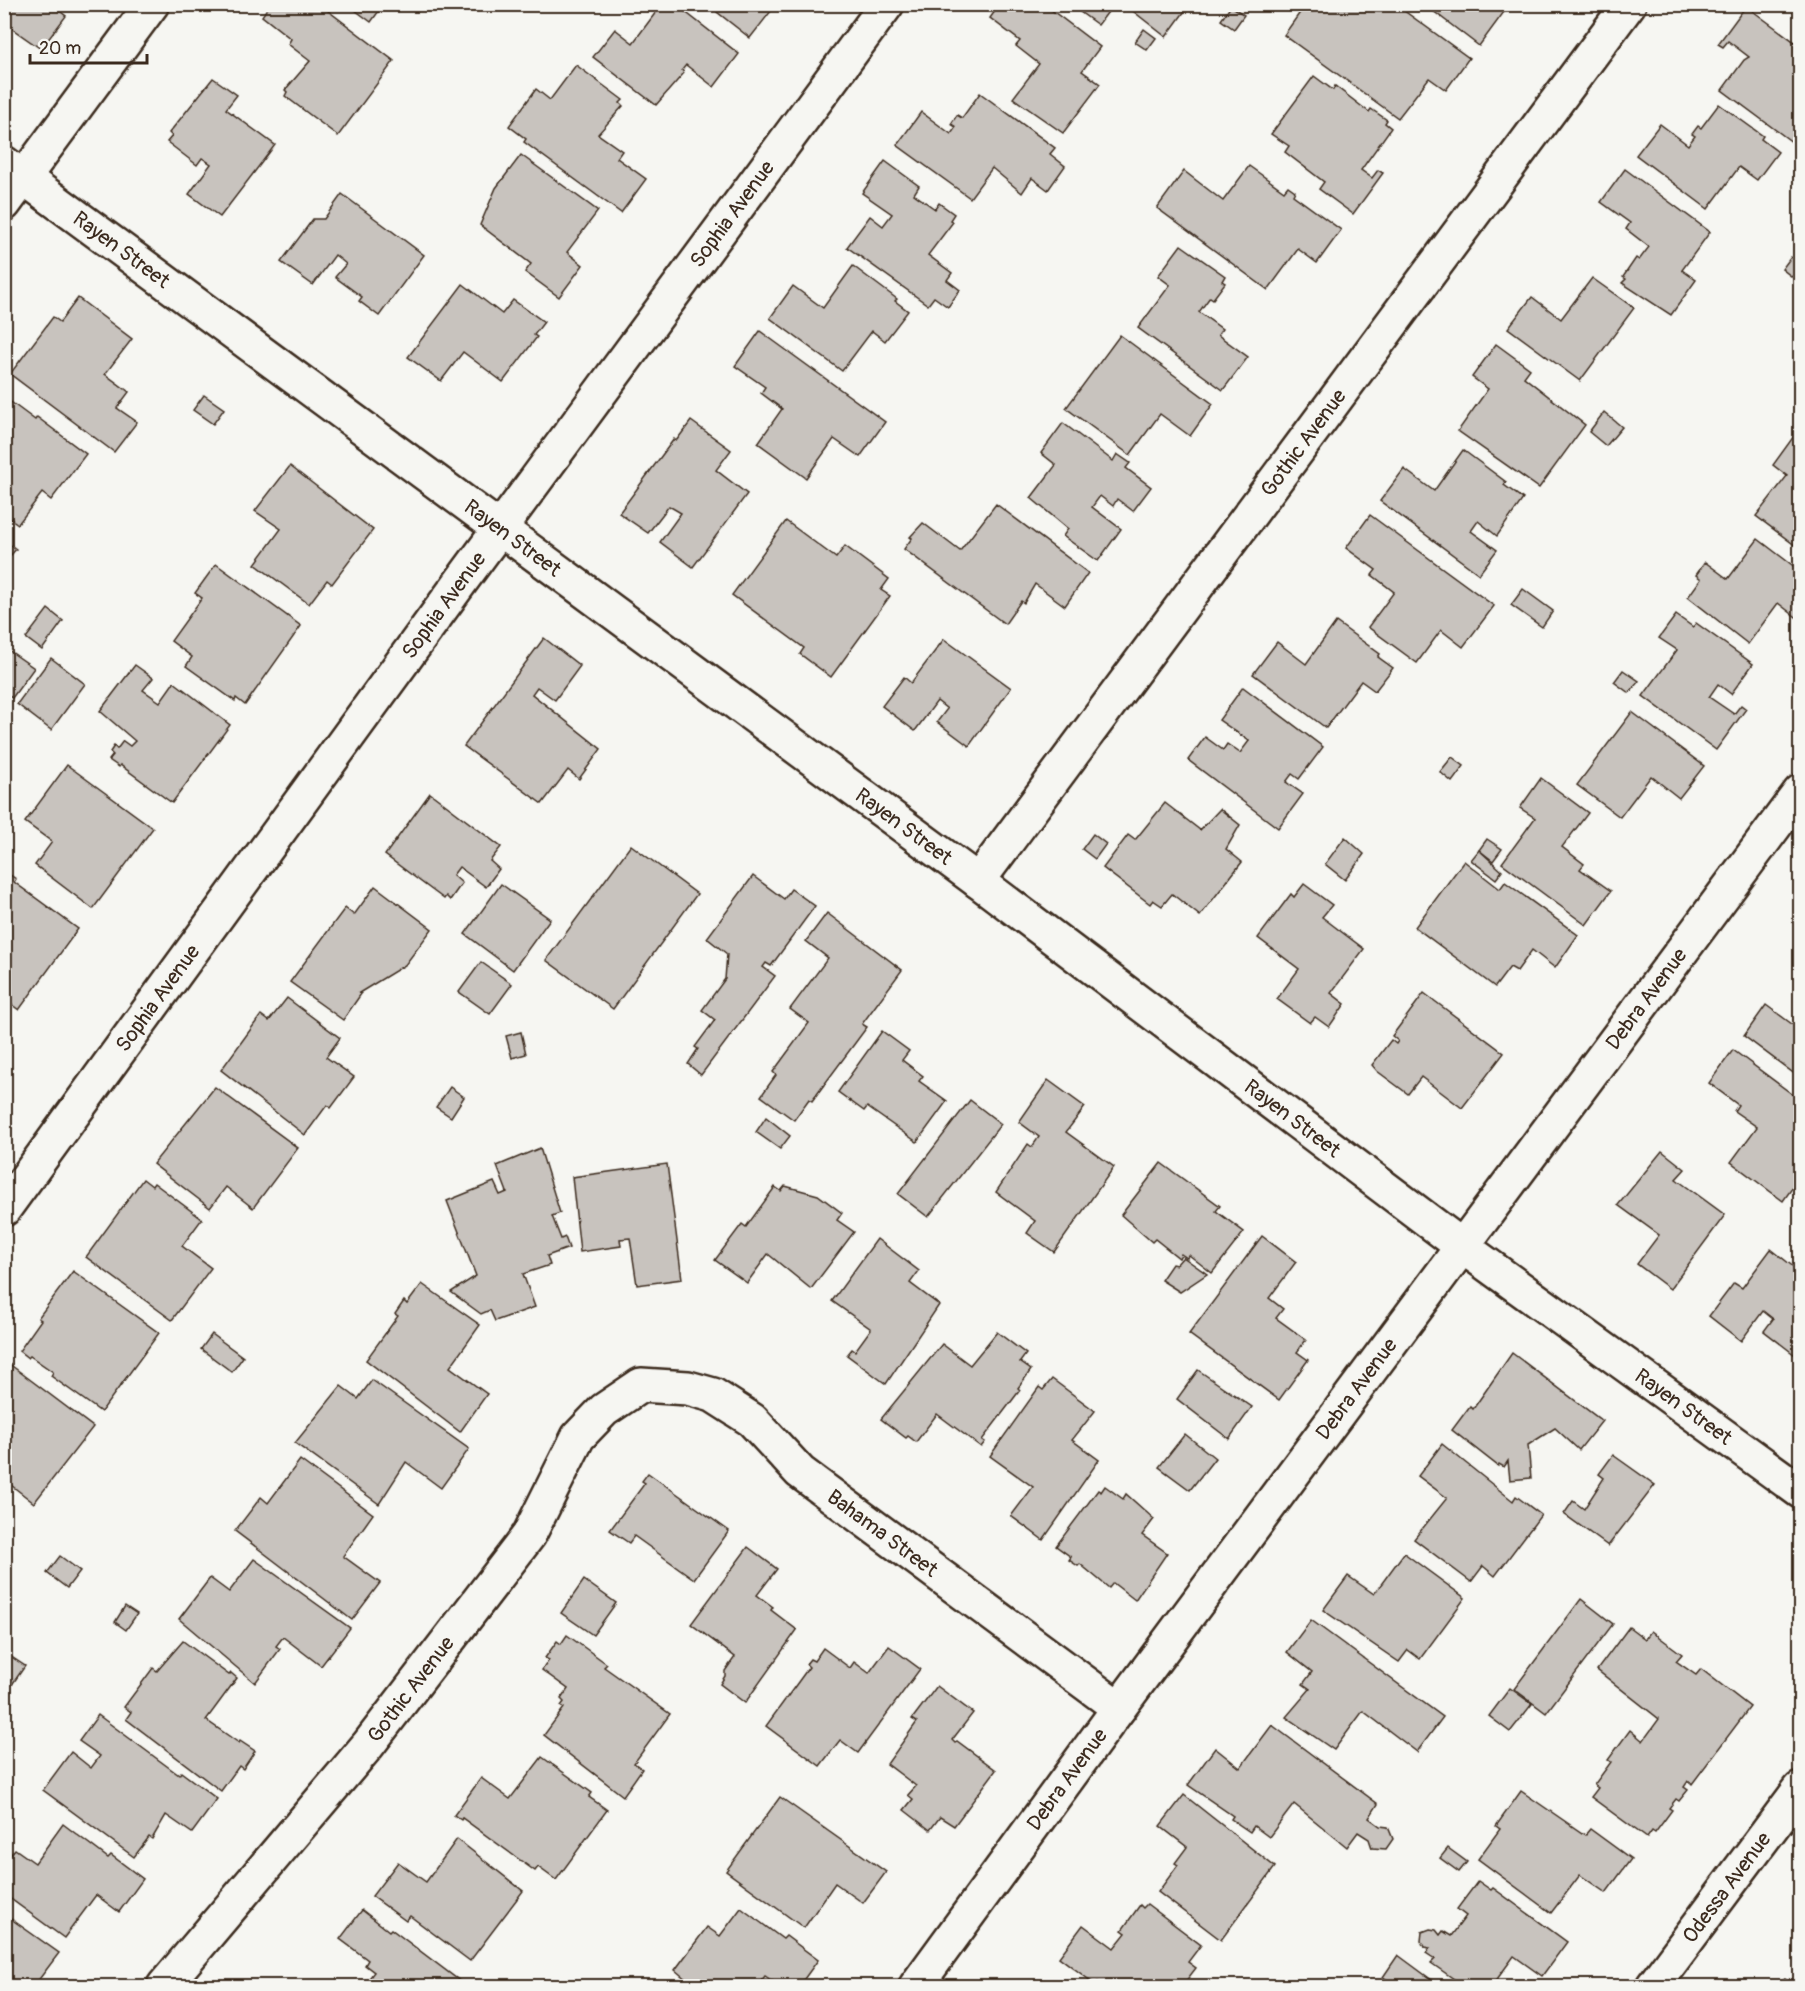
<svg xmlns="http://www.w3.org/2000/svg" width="1805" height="1991" viewBox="0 0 1805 1991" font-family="Pangolin,sans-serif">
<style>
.building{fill:#c8c3be;stroke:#3b2a1e;stroke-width:1.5}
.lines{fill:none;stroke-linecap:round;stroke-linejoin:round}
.minor-casing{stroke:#3b2a1e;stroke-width:38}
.tertiary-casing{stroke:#3b2a1e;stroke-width:38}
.minor{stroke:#f6f6f2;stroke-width:33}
.tertiary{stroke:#f6f6f2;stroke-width:33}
.labels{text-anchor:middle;stroke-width:5;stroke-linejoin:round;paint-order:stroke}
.street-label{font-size:21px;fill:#3b2a1e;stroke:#f6f6f2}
</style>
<rect width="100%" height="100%" fill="#f6f6f2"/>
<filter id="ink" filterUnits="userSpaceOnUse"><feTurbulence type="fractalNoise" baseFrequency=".0167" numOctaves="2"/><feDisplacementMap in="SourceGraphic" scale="12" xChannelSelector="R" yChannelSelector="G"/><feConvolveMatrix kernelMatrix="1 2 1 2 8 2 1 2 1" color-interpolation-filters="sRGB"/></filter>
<g filter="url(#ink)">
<g class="building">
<polygon points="4,4 51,4 66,16 41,49 4,23"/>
<polygon points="270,4 319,4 394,61 338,136 285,96 287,92 285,90 310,61 288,44 291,39 262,16"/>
<polygon points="347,4 384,4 371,22"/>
<polygon points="662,4 675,4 739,54 714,87 686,65 682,70 684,73 656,105 593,57 615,29 633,43"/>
<polygon points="719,4 772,4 775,6 750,38 717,12 721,6"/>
<polygon points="1000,4 1046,6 1100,47 1082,71 1100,84 1063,133 1013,98 1039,64 1016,46 1020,41 990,18"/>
<polygon points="1069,4 1114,4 1098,25"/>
<polygon points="1124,4 1190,4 1166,37"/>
<polygon points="1306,4 1386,4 1392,10 1396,5 1469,58 1446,90 1429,78 1398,118 1284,35"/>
<polygon points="1424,4 1494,4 1504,12 1479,46"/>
<polygon points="1786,4 1800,4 1800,15"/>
<polygon points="1231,6 1244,15 1234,29 1221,20"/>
<polygon points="1746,6 1800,46 1800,140 1796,145 1722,90 1744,60 1749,57 1728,41 1723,47 1718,44"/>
<polygon points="1144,29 1156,38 1147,50 1135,42"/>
<polygon points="576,65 623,100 620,103 623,106 598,134 622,151 617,158 646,179 621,213 524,142 526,139 509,126 536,89 550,100"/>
<polygon points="1314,76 1333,90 1335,86 1369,112 1371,109 1387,120 1385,123 1391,128 1361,170 1372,178 1378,170 1383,173 1353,214 1319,189 1324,182 1285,152 1289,146 1271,134"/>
<polygon points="213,78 237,95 226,109 275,145 220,217 189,194 211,164 202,158 197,165 167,142 172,136 169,133"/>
<polygon points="980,93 1055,148 1050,154 1065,166 1048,190 1032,178 1022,193 992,168 970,198 897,145 921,112 951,134 956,127 951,124 957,115 962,118"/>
<polygon points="1719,104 1763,136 1761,139 1778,152 1757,180 1739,167 1708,209 1636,155 1660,124 1688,145 1695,136 1692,134 1698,126 1701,128"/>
<polygon points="521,155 598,211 567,252 583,265 559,297 525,272 531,264 480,225 496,188"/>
<polygon points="885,161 919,186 914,194 935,209 939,203 954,214 950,220 953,222 928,255 952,273 947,280 960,290 948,307 934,297 928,305 847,247 870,216 883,226 892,214 862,193"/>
<polygon points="1249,166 1284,191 1288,186 1295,191 1293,195 1341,230 1317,263 1298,249 1268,290 1157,208 1184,171 1223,201"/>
<polygon points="1625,169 1710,232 1682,270 1696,280 1671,315 1622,283 1626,279 1623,277 1636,258 1639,260 1649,247 1626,229 1630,223 1601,202"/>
<polygon points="342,194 424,255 379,316 359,301 362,297 335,277 346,264 335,255 313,285 281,262 313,219 324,219"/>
<polygon points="1181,245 1225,276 1222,281 1225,283 1213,299 1210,297 1199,312 1222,329 1218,335 1248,357 1223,390 1138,328 1170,285 1158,276"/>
<polygon points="1791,257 1800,263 1800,275 1796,280 1782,269"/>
<polygon points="853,266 897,299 895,301 908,311 885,341 872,331 842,371 770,318 793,286 823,308"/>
<polygon points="1592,278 1634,308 1580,381 1508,328 1532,297 1561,319"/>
<polygon points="463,284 502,314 513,300 544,322 534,335 537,337 503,382 463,352 441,381 408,357"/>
<polygon points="78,298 132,339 105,374 129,392 117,408 137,422 114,452 10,374 53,317 60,322"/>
<polygon points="760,331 885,422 860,457 834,439 806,478 758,443 782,409 761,393 765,387 735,366"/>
<polygon points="1120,335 1213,404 1190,436 1160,414 1130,455 1066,408"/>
<polygon points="1496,344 1530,369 1524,377 1585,425 1539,488 1458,431 1488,389 1472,377"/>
<polygon points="204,395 224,409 213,424 193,410"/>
<polygon points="4,397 35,420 37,417 86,454 51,500 42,493 18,524 4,514"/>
<polygon points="1604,412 1622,427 1606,446 1589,432"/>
<polygon points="691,421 731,450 716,470 747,494 693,567 660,542 681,513 669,506 648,533 619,513 674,439 676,441"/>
<polygon points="1063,423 1113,461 1117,454 1130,463 1126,468 1151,487 1133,511 1117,499 1113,506 1100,496 1092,507 1121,529 1098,561 1063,536 1068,529 1031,498 1056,465 1041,453"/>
<polygon points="1794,436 1800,441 1800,549 1756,516 1787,476 1773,465"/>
<polygon points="1463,450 1506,482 1504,485 1523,499 1497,536 1478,521 1471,531 1497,550 1479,574 1380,501 1404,469 1434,491"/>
<polygon points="290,466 373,530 332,584 327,580 309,604 255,564 281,529 255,511"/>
<polygon points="996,504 1088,573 1065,606 1035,584 1024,603 1021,601 1005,624 904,549 912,538 910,537 923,523 960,551"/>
<polygon points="1370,515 1494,606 1463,647 1441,630 1417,663 1368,627 1394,592 1372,575 1376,570 1346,548"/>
<polygon points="786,521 836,558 845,546 889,579 881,590 890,596 831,677 800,654 804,648 732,595"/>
<polygon points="1758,539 1800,571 1800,620 1778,603 1748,644 1688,597 1701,579 1696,575 1705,562 1728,579"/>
<polygon points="4,540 16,549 4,563"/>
<polygon points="216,564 301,626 245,705 236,698 235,701 186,666 192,657 171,641 202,598 195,593"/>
<polygon points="1523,589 1553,611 1542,627 1511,605"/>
<polygon points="48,609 63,621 42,650 26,638"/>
<polygon points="1676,615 1693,627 1696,623 1753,664 1731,694 1718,684 1709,697 1734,714 1741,705 1746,709 1716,750 1643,696 1677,650 1659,638"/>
<polygon points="1336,622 1380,654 1378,657 1393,668 1375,691 1361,681 1326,728 1253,674 1277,642 1306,664"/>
<polygon points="544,638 580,666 555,700 537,687 532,694 601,749 579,779 568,770 542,804 464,746"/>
<polygon points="944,639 1011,688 969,746 937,722 947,709 937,701 915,731 882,706 904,677 911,683"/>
<polygon points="4,647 34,668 12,698 4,693"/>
<polygon points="51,658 85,684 51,730 17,704"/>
<polygon points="135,665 153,678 143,690 160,702 174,682 230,725 172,803 120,765 119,767 109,760 113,755 110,752 114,746 117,749 123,741 130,746 135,741 100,711"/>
<polygon points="1623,670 1639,681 1629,693 1614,682"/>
<polygon points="1243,687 1323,747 1299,779 1292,774 1286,782 1303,794 1278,828 1188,760 1205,737 1223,750 1227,744 1240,753 1249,741 1219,720"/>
<polygon points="1632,712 1704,766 1679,798 1651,776 1620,817 1577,785"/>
<polygon points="1452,757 1464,766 1452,782 1440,772"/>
<polygon points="67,765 153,828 93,909 35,865 52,842 25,822"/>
<polygon points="1541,778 1588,813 1562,847 1584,864 1580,869 1611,891 1586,925 1502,863 1535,818 1520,808"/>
<polygon points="430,793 501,847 490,861 499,869 486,887 459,867 453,875 462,883 450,900 446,896 444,899 385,855"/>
<polygon points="1165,803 1200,830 1220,809 1240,825 1226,849 1242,862 1200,916 1172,894 1162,906 1153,900 1150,904 1103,868 1128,835 1135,840"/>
<polygon points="1093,834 1106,844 1095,859 1082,849"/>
<polygon points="1345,837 1364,854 1345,880 1325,864"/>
<polygon points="1487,839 1502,849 1493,861 1479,850"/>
<polygon points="631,845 697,894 613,1009 546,960"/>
<polygon points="1479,850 1502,871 1496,879 1471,860"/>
<polygon points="1464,861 1500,889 1505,882 1578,935 1555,968 1532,950 1517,971 1510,967 1495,987 1415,927"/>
<polygon points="4,871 16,879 14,882 78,929 19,1010 4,999"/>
<polygon points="753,876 784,899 791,889 815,906 771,966 766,963 763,967 775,976 701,1075 688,1064 698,1049 695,1047 715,1020 702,1010 725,979 727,954 707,938"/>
<polygon points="501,884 550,919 513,970 465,934"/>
<polygon points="1304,884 1332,905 1322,917 1364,949 1331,993 1345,1004 1329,1027 1315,1017 1310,1023 1277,999 1299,969 1258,938 1291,894 1294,897"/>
<polygon points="375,886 432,929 405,965 359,993 361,994 343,1020 290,982 345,908 354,915"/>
<polygon points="827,913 902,970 862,1024 867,1027 812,1101 809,1099 794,1120 761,1096 776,1075 773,1072 809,1023 790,1009 828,958 806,941"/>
<polygon points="481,962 512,984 490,1014 459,992"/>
<polygon points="1424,993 1504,1053 1462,1108 1421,1077 1408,1094 1377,1071 1372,1065 1391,1040 1396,1044 1398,1041 1392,1036"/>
<polygon points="287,998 340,1038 326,1057 354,1077 331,1108 327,1105 305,1135 221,1070 261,1015 269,1021"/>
<polygon points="1766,1005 1796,1027 1800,1021 1800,1078 1744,1036"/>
<polygon points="882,1031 909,1051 902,1060 923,1076 919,1081 947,1101 917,1142 867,1107 864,1111 838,1092"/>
<polygon points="521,1032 526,1054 512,1058 506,1036"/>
<polygon points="1733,1050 1800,1100 1800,1177 1783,1201 1731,1162 1757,1127 1734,1111 1738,1105 1709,1083"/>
<polygon points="1048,1080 1085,1107 1066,1132 1114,1167 1054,1252 1027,1233 1035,1221 996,1192 1028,1144 1032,1147 1039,1137 1019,1122"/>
<polygon points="215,1087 298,1148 253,1208 226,1187 210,1208 153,1164"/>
<polygon points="450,1087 464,1097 451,1117 436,1107"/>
<polygon points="970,1100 1001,1124 928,1217 898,1194"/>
<polygon points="766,1117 790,1136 780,1149 756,1132"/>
<polygon points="540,1148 560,1213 552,1216 561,1239 565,1237 569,1248 547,1256 550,1265 523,1274 535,1307 495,1321 490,1310 481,1314 451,1292 476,1276 447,1201 494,1182 500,1195 507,1192 497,1166"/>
<polygon points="1662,1151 1685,1169 1676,1179 1725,1215 1670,1289 1637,1264 1659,1235 1618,1205"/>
<polygon points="1161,1163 1220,1206 1216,1211 1244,1232 1212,1273 1189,1255 1187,1258 1181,1254 1179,1258 1155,1239 1152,1242 1121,1215"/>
<polygon points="667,1164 682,1279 637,1285 630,1238 620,1239 621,1246 580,1252 572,1177"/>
<polygon points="143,1179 152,1186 154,1183 202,1219 182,1246 211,1268 172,1320 86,1257"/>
<polygon points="785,1186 818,1195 842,1213 837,1220 854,1232 811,1289 768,1254 747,1283 715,1260 742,1224 746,1227 775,1187 781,1191"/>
<polygon points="1262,1236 1296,1262 1269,1298 1283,1309 1276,1318 1306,1340 1297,1352 1308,1360 1279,1400 1189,1334"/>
<polygon points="877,1239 919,1271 910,1283 939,1305 886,1384 847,1355 852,1349 855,1351 871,1329 832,1301"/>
<polygon points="1771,1249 1800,1272 1800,1348 1795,1355 1764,1331 1773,1319 1763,1311 1741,1341 1709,1316 1734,1283 1742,1288"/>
<polygon points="1183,1257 1207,1274 1180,1292 1161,1280 1172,1264 1176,1265"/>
<polygon points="73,1271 159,1333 101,1412 51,1376 53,1372 30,1356 28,1358 19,1351 41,1320 38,1318"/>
<polygon points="422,1284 480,1325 450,1367 487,1394 460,1432 366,1360 398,1316 395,1314 404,1301 407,1304"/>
<polygon points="997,1332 1026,1354 1020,1362 1031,1370 1018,1388 1020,1390 982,1440 985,1442 981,1447 937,1414 916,1442 908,1436 906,1438 881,1419 942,1344 970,1365"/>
<polygon points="212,1334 243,1357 232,1372 201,1349"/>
<polygon points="1512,1353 1602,1421 1579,1450 1555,1428 1528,1445 1531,1478 1510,1480 1508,1461 1504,1467 1499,1464 1498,1466 1452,1430 1470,1406 1473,1409"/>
<polygon points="8,1363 93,1427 34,1503 7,1482 4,1486 4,1367"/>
<polygon points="1198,1370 1252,1407 1229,1439 1177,1399"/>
<polygon points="1052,1379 1095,1411 1072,1440 1099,1460 1043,1540 1011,1516 1033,1487 990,1456 1039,1387 1043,1390"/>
<polygon points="372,1380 469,1449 441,1488 406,1462 379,1504 295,1443 341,1386 358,1399"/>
<polygon points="1185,1434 1215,1458 1190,1490 1159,1467"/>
<polygon points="1442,1444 1513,1501 1516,1496 1541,1515 1495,1576 1483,1566 1471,1582 1414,1539 1447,1498 1418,1476"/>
<polygon points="1613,1455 1655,1485 1608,1546 1564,1514 1573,1501 1584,1509 1604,1478 1599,1474"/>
<polygon points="300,1460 373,1514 343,1556 380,1583 352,1620 235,1531 261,1497 268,1503"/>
<polygon points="648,1473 729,1531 694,1579 634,1536 629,1543 610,1530 645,1483 642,1481"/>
<polygon points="1105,1486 1123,1499 1126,1494 1154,1519 1142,1535 1167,1553 1135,1600 1113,1583 1109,1588 1080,1564 1078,1566 1069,1560 1071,1557 1056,1546 1098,1490 1101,1492"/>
<polygon points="748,1547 777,1569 757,1595 773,1607 771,1610 797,1630 745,1703 720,1684 725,1676 725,1671 735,1657 691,1624"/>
<polygon points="1404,1553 1465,1598 1420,1659 1408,1650 1399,1662 1323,1610 1348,1576 1374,1594"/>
<polygon points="60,1556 80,1571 67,1588 47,1573"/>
<polygon points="254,1559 350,1628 321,1666 283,1637 276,1646 280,1649 255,1683 179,1619 210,1578 229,1592"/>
<polygon points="584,1580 616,1603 593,1635 561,1613"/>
<polygon points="1581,1599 1613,1624 1546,1713 1514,1689"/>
<polygon points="125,1606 137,1614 126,1630 115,1622"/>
<polygon points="1311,1620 1443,1717 1417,1752 1363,1711 1334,1750 1286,1717 1310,1689 1303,1684 1312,1672 1287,1652"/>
<polygon points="1629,1627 1645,1639 1651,1631 1682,1654 1676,1661 1696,1675 1701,1669 1750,1707 1692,1784 1688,1781 1684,1787 1688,1790 1679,1801 1676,1799 1669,1808 1672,1810 1655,1833 1652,1831 1647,1838 1591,1797 1598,1788 1594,1785 1611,1762 1608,1760 1630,1730 1643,1741 1659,1719 1597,1670"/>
<polygon points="567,1635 607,1664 604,1667 670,1714 634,1763 642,1769 623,1796 544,1735 564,1708 561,1706 564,1702 561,1699 568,1689 542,1670 549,1660 545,1658 557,1641 561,1644"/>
<polygon points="183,1641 229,1675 231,1673 237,1678 206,1720 239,1743 240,1741 255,1751 243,1769 239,1766 221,1791 126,1719 131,1712 124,1707 153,1668 157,1671"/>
<polygon points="889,1646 920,1669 858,1753 840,1740 820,1766 766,1726 809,1667 806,1664 810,1659 814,1661 823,1648 850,1668 854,1662 869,1673"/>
<polygon points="4,1652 25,1666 4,1696"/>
<polygon points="937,1686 973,1713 952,1740 955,1743 957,1741 996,1770 954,1826 940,1817 930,1830 904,1810 913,1799 908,1795 916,1786 887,1764 917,1722 912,1719"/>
<polygon points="1510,1688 1532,1704 1510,1732 1489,1716"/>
<polygon points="98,1715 179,1775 181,1772 217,1799 192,1833 166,1815 152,1839 149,1837 134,1857 43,1790 71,1752 91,1768 100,1756 79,1741"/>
<polygon points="1272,1725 1378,1804 1369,1818 1380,1826 1388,1827 1393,1839 1386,1849 1372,1848 1369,1839 1358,1832 1347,1847 1294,1804 1269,1837 1254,1826 1250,1832 1231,1819 1233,1816 1188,1785 1215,1748 1240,1768"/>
<polygon points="542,1757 592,1793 589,1797 607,1810 556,1880 538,1867 535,1871 462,1818 461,1820 454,1815 481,1778 510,1799"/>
<polygon points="1521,1791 1585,1835 1590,1829 1631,1859 1606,1893 1580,1875 1551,1913 1478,1859 1500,1829 1496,1826"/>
<polygon points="1184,1795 1275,1867 1221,1940 1158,1892 1178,1865 1175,1863 1187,1847 1160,1826"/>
<polygon points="780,1797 886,1872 863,1903 835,1883 804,1928 726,1871"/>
<polygon points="63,1824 108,1858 111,1855 143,1879 119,1912 96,1895 64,1938 4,1894 4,1863 15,1849 35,1863"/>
<polygon points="457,1839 523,1891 470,1961 410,1916 406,1921 372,1896 398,1862 426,1882"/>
<polygon points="1448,1848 1467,1862 1459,1872 1440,1858"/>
<polygon points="1478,1881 1491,1890 1493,1888 1567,1942 1542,1976 1514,1956 1492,1986 1464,1986 1431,1963 1435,1959 1426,1953 1430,1948 1424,1947 1421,1941 1422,1932 1430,1929 1436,1930 1440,1935 1443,1931 1451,1936 1466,1916 1457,1909"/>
<polygon points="1147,1904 1201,1945 1188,1962 1196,1968 1182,1986 1103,1986 1098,1982 1096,1985 1059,1957 1083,1925 1114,1948 1126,1933 1122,1930 1140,1905 1143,1908"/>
<polygon points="741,1908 783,1939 786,1936 818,1960 799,1986 780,1986 765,1976 757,1986 694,1986 675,1970 707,1927 720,1936"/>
<polygon points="362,1910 389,1931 391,1929 461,1982 458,1986 363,1986 374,1972 365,1965 368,1960 340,1939"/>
<polygon points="4,1914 59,1953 34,1986 4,1986"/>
<polygon points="1398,1955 1440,1986 1381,1986 1386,1979 1383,1977"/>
<polygon points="1785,1978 1797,1986 1775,1986"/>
</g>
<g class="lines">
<g class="minor-casing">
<g id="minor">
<polyline points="4,204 152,4"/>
<path id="s1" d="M978 881 1629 4"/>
<path id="s2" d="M4 1209 462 580 887 4"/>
<path id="s3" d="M164 1986 368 1745 529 1535 578 1437 604 1410 641 1385 688 1388 713 1395 752 1420 800 1472 1119 1708"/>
<path id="s4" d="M916 1986 1119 1708 1800 792"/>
<path id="s5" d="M1653 1986 1800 1789"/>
</g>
</g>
<g class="tertiary-casing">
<g id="tertiary">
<path id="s6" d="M4 163 978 881 1463 1247 1800 1491"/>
</g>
</g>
<use href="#minor" class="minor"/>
<use href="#tertiary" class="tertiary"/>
</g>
</g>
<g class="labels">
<g class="street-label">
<text dy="7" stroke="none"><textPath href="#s2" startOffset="1233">Sophia Avenue</textPath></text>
<text dy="7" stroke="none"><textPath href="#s6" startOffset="146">Rayen Street</textPath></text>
<text dy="7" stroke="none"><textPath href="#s1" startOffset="546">Gothic Avenue</textPath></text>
<text dy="7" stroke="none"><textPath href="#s6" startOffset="632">Rayen Street</textPath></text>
<text dy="7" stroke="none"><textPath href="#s2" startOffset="747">Sophia Avenue</textPath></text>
<text dy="7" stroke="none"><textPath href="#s6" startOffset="1118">Rayen Street</textPath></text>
<text dy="7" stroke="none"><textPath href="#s2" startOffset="261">Sophia Avenue</textPath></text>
<text dy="7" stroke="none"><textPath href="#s4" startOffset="1228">Debra Avenue</textPath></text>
<text dy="7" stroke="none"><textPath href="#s6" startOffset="1604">Rayen Street</textPath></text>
<text dy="7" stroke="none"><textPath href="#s4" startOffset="742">Debra Avenue</textPath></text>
<text dy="7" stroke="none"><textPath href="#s6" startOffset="2090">Rayen Street</textPath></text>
<text dy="7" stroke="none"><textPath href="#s3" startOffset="1065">Bahama Street</textPath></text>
<text dy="7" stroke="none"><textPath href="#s3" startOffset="386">Gothic Avenue</textPath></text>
<text dy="7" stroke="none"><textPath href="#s4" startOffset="256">Debra Avenue</textPath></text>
<text dy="7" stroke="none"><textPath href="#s5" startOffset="123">Odessa Avenue</textPath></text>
</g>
</g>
<rect width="1805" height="1991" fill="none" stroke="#f6f6f2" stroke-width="24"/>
<rect x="12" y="12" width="1781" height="1967" fill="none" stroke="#3b2a1e" stroke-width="2" filter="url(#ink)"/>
<path d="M30 54v9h117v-9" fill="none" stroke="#3b2a1e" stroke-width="3"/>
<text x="39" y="54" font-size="18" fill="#3b2a1e" stroke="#f6f6f2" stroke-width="4.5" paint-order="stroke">20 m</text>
</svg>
